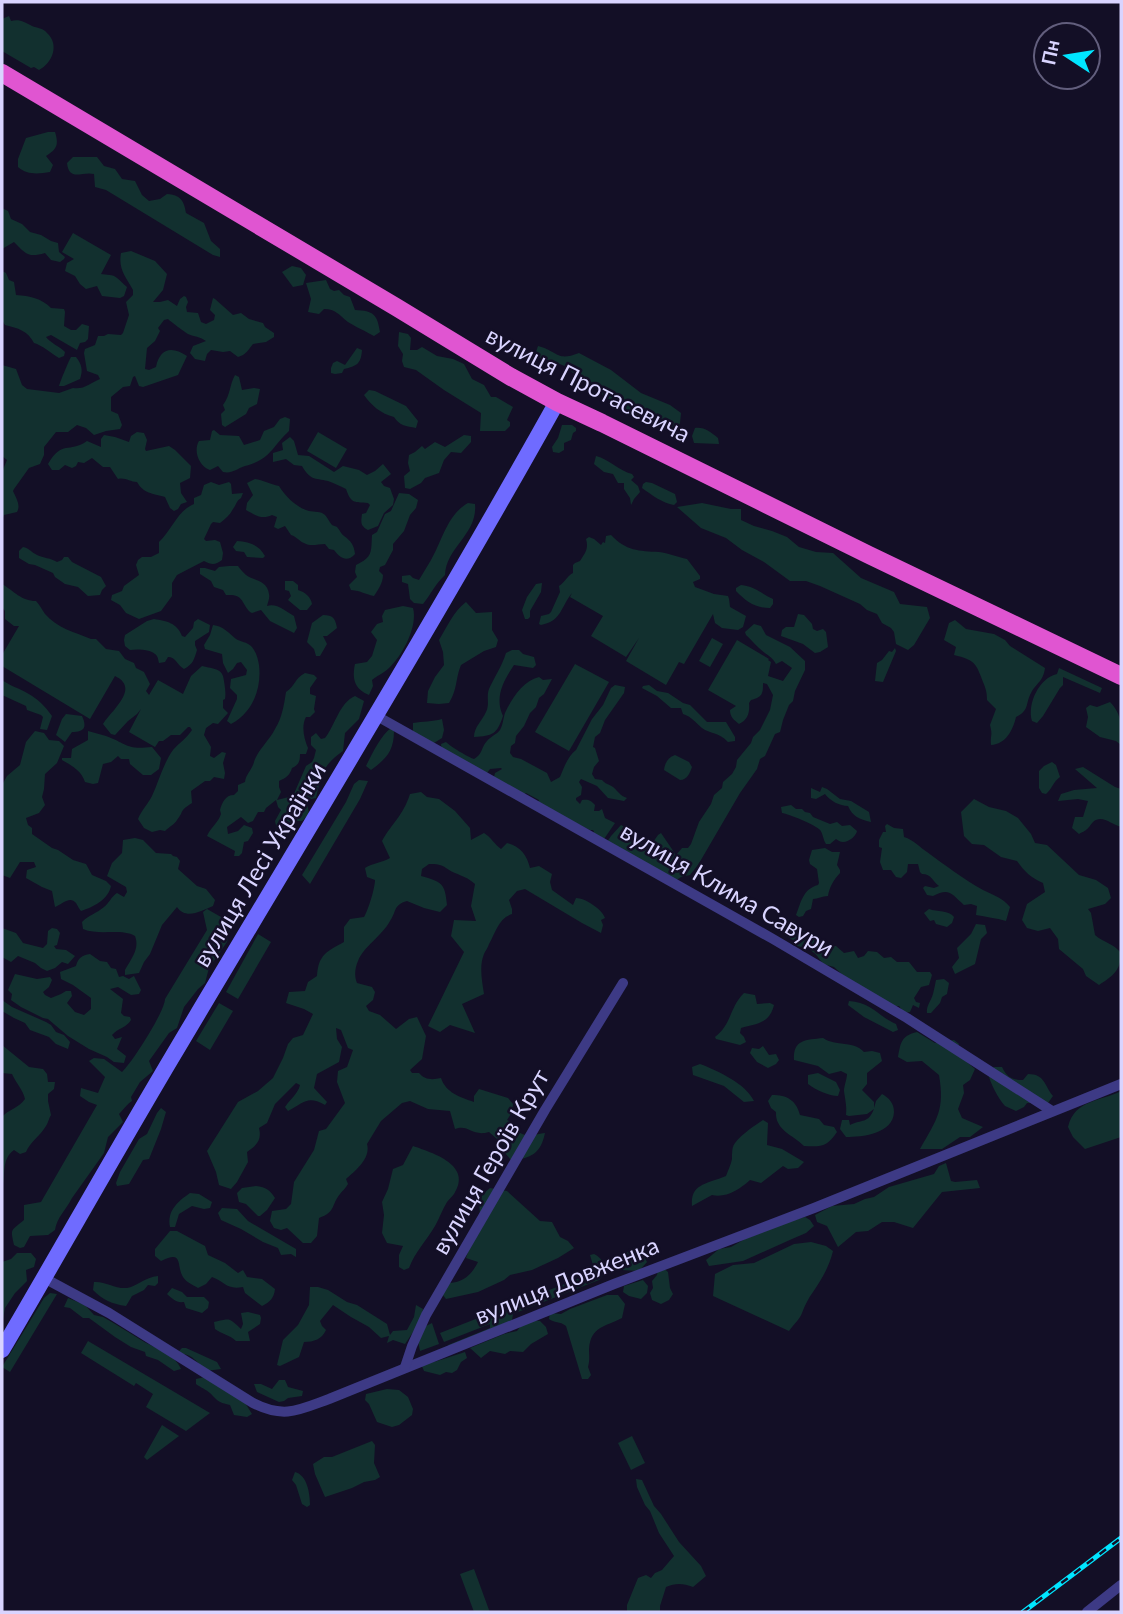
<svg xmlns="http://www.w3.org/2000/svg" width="1123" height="1614" viewBox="0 0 1123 1614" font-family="Lato,sans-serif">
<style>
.green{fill:#12302f}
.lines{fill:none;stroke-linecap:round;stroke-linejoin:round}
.minor{stroke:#3d3a85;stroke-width:10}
.secondary{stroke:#6f6bff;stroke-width:16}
.trunk{stroke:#e055d1;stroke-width:18}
.rail-casing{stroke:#00e5ff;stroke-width:5}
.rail{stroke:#130f26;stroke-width:2.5;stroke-dasharray:8;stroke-linecap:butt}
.labels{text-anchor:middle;stroke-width:5;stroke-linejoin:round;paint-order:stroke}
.street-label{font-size:24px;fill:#d9d4ff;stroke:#130f26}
</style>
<rect width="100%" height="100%" fill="#130f26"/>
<g class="green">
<path d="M9 16 11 21C20 19 24 22 32 26 37 28 43 28 47 33 60 45 52 63 39 70L34 67 31 68 2 51V19Z"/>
<path d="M48 132H55C59 145 57 149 46 156L53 165 50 172C38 174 27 175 18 167V159L26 138Z"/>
<path d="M73 157H97L104 166 115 169 122 179 135 181 142 195 149 201 160 199 167 194C180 195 184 200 186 213L204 223 211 241 220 249V257L213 255 106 190 95 187 94 174C82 171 69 182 67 163Z"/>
<path d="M2 208 8 211 11 219 22 224 30 232 41 235 51 241 58 243 59 252 65 257 64 259 60 262 51 260 45 253C28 258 26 254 14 242L2 249Z"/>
<path d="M73 233 111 255 101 274C106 275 113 274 117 278 121 281 123 284 127 287L124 296 120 298 102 296 97 286 86 289 80 284 75 276 65 271 67 263 74 259 62 252Z"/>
<path d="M131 251 155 261 167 274 163 290 153 302H160L168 300 177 306 180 299 184 296 186 297 188 302 186 307 187 312 198 313 201 322 206 324 214 320 215 315 210 310 213 298 215 299 233 315 241 313 249 319 263 323 265 327 274 333V337L266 342 253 344C248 350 246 355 238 357L230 351 223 352 211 350 207 354 205 361 195 359 190 353 193 346 206 341C199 336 195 337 188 334 185 332 171 322 168 319L164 320 158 328 160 331 155 341 147 348 145 369 149 370 156 367C160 348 172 346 187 356L178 375 143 387 139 386 135 376 133 377 130 386 123 387 111 397V411L118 414 122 425 120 429 106 431 94 435 86 428 77 425 68 432H56L44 447V455L40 464 29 468 14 489 13 491C16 498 21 505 17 512L4 515 2 520V472L7 460 2 456V365L16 369 22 385 27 389 59 393 73 388C84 390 90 383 100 379L98 375 87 371 84 353 85 349 95 345 98 336H104L108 334 121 335 123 333 129 315 126 302 133 295V290C126 277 118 269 121 253Z"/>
<polygon points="292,266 301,268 306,275 303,285 293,287 282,272"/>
<path d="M2 271 6 273 9 280 14 282 16 295C30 296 41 298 51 308L64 309 65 312 64 326 71 330H76L82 324 89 326 88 339 85 342 80 343 77 350 51 335 46 337C49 342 59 346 65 352L64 356 59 358C52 354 42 345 34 343 28 331 18 328 5 325L2 320Z"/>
<path d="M326 280 330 289 334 291 339 290 344 295 350 297 355 310C374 311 377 314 380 332L374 336C367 332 354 326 348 322 339 315 336 309 324 309L319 314 308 312 311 299 306 283Z"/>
<path d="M399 332 408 334 411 338 410 350H417L422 347 437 356 453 359 464 364 472 379 484 385 491 397H496L513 407 507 420 510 422V426L505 431C501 431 482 431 480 431L481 413 444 390 416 370 404 367 402 361 403 354 398 346Z"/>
<path d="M538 346C558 351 556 362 579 353L611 370 641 393 670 405 681 413 680 423 678 429H669L628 411 620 401 603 398 598 386 579 381C567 362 557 364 537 357L536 352Z"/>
<path d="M357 348 362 350C361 364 357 366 344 369L342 373 335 374 331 373V368L333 363 337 361 345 365Z"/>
<path d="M71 357H76C82 365 83 370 80 379L64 386H59C60 382 69 360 71 357Z"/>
<path d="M235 375 239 377 242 390 254 388 260 389 257 404 249 408 246 414 225 427 222 425 221 414 225 410 223 405C231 394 229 386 235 375Z"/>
<path d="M369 390 375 391 406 406 418 421 416 428C406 426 400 426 394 417 381 414 371 405 364 395Z"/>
<path d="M285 417 290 419 289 431C271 448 271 459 245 466 236 469 232 474 223 472L218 466 210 470C199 466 193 451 199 441L210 440 212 431 214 430 220 435 239 436 244 445 260 440 264 431 274 427 280 419Z"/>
<polygon points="562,425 572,425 576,428 576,431 573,433 571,440 564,443 564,450 559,453 553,452 552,447 558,438"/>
<path d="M695 428C705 427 710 432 718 438L719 444 694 443 692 436Z"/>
<path d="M137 432 144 433 147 440 145 449 146 451 169 446 175 450 191 466 190 478 180 483 181 493 187 502 181 504 178 509 174 511 170 508 165 497C152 493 144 494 137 482 130 482 125 477 118 479L110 467H103L92 458 84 463 78 462 76 466 72 468 65 465 59 470H52L48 464C63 439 68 454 87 441L101 447V439L104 435 115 437 129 442 131 436Z"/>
<polygon points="318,432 347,449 336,468 307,451"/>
<polygon points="464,435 471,436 471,442 461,453 451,452 444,460 439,473 425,478 421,483 410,489 405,488 404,476 410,471 408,463 409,455 415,452 422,446 425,449 435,442 445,447"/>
<path d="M290 437 294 441 298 455 309 456 334 472 343 466 359 470 367 475 375 471 383 464 391 474 381 482 384 486 390 488 394 499 393 505 384 513 378 526 368 530C360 526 361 522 362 514L366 513 370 505 368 503C353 502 351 503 346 489 340 486 334 483 328 481 314 478 310 480 302 466L294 465 286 459 273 462V453L283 450 282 443Z"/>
<path d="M596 456C609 459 619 471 632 474L634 477 631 480 638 486 640 492 634 499 631 505 630 498 624 489V483H618L613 474 604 472 594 464Z"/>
<path d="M255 479C263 480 270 484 279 486 285 496 297 508 309 511 314 512 321 511 325 515 328 518 329 522 332 525 333 526 336 526 337 527 340 530 341 534 344 536 351 541 354 545 355 554 347 563 340 558 334 550L329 549 325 544C317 544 311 547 304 543 299 541 297 537 291 535L285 526 278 529 274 527 277 517 272 515C262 520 255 515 246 510L247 503 253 495 247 483Z"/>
<path d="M211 482 219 485 229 482 231 484 232 494 243 493 241 498C236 501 237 504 233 509 230 515 225 519 220 523L213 522 211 524 204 539 206 541 215 540 220 542 223 553 222 560C215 565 212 565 204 561L177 575 172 583V596L161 611 139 619 126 613 120 605 111 600 112 595 122 591 124 586 139 575 136 565 138 560 142 557H151L159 553V542C172 530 177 511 194 504V498L201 495 204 485Z"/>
<path d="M646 482 652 483 675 494 677 502 674 505C662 503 652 495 642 488L643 484Z"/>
<path d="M399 493 409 494 418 500 416 508 410 515 404 531 393 544V550L385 565 380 567 379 571 383 575C383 583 378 590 374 596 364 594 362 591 351 590L349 585 357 577 355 572 356 565C373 557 371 552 372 535L377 532 385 514 391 511Z"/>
<path d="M468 503 475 504C478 534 446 547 445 575 436 583 431 594 423 604L414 603 410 599 408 584 402 582V576L410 575 413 578 419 580C423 573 427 567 431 560 442 541 447 515 468 503Z"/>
<polygon points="702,503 731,509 741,509 741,520 754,526 772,531 787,537 799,547 816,552 833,553 861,578 894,592 900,604 927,607 930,618 914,645 908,650 896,644 894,632 891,628 882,623 877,614 867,610 860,604 820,586 806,581 790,581 764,562 742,550 726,538 701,528 677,507"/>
<path d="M611 535C626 551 639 551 659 552 668 553 678 557 687 559L700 576V579L693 582 695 587 714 594 728 596 729 599 730 607 746 616 743 627 738 630 722 628 715 623 713 614 684 664 679 662 666 685 626 661 639 638 626 657 591 636 603 616 570 597 572 593C561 606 562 621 541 625L539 624 541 616 549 614 551 612 560 592 559 586C565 582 567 576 573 573V565L575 563 580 561C585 553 589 549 586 539L589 537 594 539 601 545 603 542 605 543 606 536Z"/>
<path d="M237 541C250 542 259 545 265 556L263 558 247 557 244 552 236 551 233 547Z"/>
<path d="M23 547C29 548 31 552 37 555 43 558 51 558 57 562L62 560 64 557H68L72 562 101 577 106 586 102 590 100 595 88 596 78 587 65 584 55 577 53 573 35 565 29 564 19 558V551Z"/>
<path d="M229 566H238C240 569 244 573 246 575 254 581 267 580 269 594 270 598 268 602 267 606 277 603 285 611 294 616L297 628 294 633 270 621 261 610 252 613 250 612C240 601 244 594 226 595L223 590 214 587 211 581 200 574V568H205L215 571 219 567Z"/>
<path d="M285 581H293L298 585V590C305 592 311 597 312 604L307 610H300L288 600 291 596 289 591 285 590Z"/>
<polygon points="542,583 541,592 530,611 530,617 528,619 525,619 522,610 527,597 536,584"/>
<path d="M2 584C14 591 21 601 36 601 40 605 42 610 45 614 57 628 74 632 91 639H96L106 649 119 651 125 659 134 663 136 668 144 672 150 684 146 691 149 695 158 680 183 694 191 676 202 666C214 669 223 668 224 681 225 688 226 693 225 699L223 700V708L228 713 218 724 213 723 206 728 204 735 211 747 210 756 214 758 222 752 226 753 223 763 225 773 224 779 214 777 210 781H205L191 791 192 803C178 812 185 810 177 820 175 824 169 827 165 831L160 830 152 832 144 828 138 819C141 811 148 804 152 796 159 781 163 764 173 750 179 743 187 738 192 730L190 727H188L180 735H171L163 741H159L155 747 129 732 141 709 137 714 128 721 115 735 111 734 103 724C113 709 140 688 115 676L90 719 2 666V655L19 626H14L5 619V611L2 607Z"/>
<path d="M741 585C754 586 762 594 773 599V604L770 608C754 608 746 601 736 591V588Z"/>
<path d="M466 602 476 613 492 612V630L498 640 496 647 484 651 461 665C455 680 458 688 449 703L439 704 427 703 428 691 435 677 444 665 443 652 439 640C447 627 453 612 466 602Z"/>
<path d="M403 606 413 608C418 626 403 654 391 666 386 672 378 675 372 680L373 686 369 695C354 689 352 678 355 664L367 662 372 656 377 640 371 632 377 624 383 622 382 616 385 610Z"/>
<polygon points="798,614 804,615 812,624 813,629 817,631 823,629 826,632 828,647 820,652 815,653 803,644 781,636 782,630 786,627 794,627"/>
<path d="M323 615C333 615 335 618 337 628L327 636H323L327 644 320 656H316L314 649 307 642 312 623Z"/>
<path d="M154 619C167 621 177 623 182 636L185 637 193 628 194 622 198 619 210 625 209 632 195 641V645L197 650C194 660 193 664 184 669 177 665 176 657 168 657L165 662 159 663C158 659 158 656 155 654 149 649 137 649 130 650L125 646 124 640 125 635 147 621Z"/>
<path d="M955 620 966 629 994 634 1005 640 1010 646 1045 668C1043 682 1037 682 1031 693 1025 704 1030 710 1016 717 1013 730 1006 744 991 745 990 735 993 736 990 725L996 709 987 700C987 693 986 689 983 682 976 663 975 660 954 655L956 647 944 640 949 623Z"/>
<path d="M754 624 761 626 766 635 790 647 805 661V670L795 691 793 701 789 705 783 720 780 732 775 734 765 756 760 759 757 769 740 793 698 865 690 875 681 877 675 881 607 842 611 836 621 825C628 828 628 833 633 838 636 841 640 842 643 846L651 845 658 835 661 833 676 855 682 848H688L691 844 699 822 711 804 714 795 722 788 723 782 732 774 736 767 737 760 751 743 753 737 760 730 770 710 773 695 767 684 763 683C763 693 763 697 751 700L749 703C750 712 748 720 739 724 734 720 730 717 730 710L736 706 708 690 737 640 769 659 768 660 771 662 768 676 783 681 792 668 782 661 776 664C772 656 765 654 759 648 754 644 751 639 746 635L745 632Z"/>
<path d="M213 625C223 626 229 633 236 639 241 642 247 642 251 646 256 651 258 659 259 665 262 689 252 713 231 724L227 721 237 699V695L230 688 231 679 246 675 247 670 241 662 237 663 233 669 228 673 223 663 222 654 205 649 204 645 210 635Z"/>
<polygon points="712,638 723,644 710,667 699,661"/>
<polygon points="895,648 896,651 883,682 875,681 877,663 882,660 889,651 892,652"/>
<path d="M512 650H519L523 654 534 657 536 665 533 668 514 665C504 680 494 697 503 716 497 734 493 736 474 737 474 727 482 721 486 712 490 704 486 697 489 689 495 676 502 666 506 653Z"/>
<polygon points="575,664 609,682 569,751 535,732"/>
<path d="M1059 668 1102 688 1100 693 1063 677V685L1060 688 1043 716 1037 723 1032 721C1027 704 1039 678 1057 674Z"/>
<path d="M305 673 314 675 317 678 310 688V694L316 696 314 709 315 712 310 717H306C301 726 304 739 308 748L306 754H300C300 761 299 765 292 768 290 775 286 778 279 781V787L281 792 277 800 293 796 306 766 312 762 314 758 316 750 311 745V737L316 733 321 739 325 738C335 726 339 703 355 696L364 701 359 719 345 733 343 751C322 766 322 773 316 798L307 800 309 815 302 821H296L283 832 277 830 275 821 281 810 278 807 276 800 266 808 264 812H258L253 821 248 823 241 817 227 827 228 834 238 831 244 825 252 828 253 833 248 841 244 842 242 853 239 856H234L235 851 207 836C211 827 218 823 221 814L220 810C222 803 225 795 234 795L238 791V785L245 782C246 775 249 773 252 767 254 764 254 760 256 757 261 747 270 739 275 729 282 718 284 705 286 692 296 685 294 679 305 673Z"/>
<path d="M539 677 543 680 552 679 544 694 539 698 536 707 530 713 524 726 516 736 515 743 511 746 510 753 513 757 521 759 547 773 551 782 560 777C564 768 567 757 576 750L592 719 603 705 611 688 615 685 625 687 624 693 605 720 600 733 595 737 593 747 595 748 599 761 594 767 592 774 595 779 602 780C605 784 609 784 613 787 618 791 620 796 627 798L624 801 608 798 597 786 581 779 579 782 582 787 581 795 576 798V800L580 804 582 800C588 799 591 800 595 805L594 811H599L602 809 605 818 615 823 602 842 592 837 594 832 593 830H590L537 803 539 800 526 793 521 797 494 777 495 773 502 769 501 768 490 769 487 773 442 751 441 744 446 742C451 747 468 757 474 759 483 754 481 747 487 741 491 736 496 735 500 730 503 725 503 719 505 713 512 698 523 681 539 677Z"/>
<path d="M2 680C10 686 19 688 27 693 38 699 45 706 52 716L47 730 40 729 43 717 41 715 27 710 26 706 2 695Z"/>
<path d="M649 685 657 691 668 693 683 703 690 705 707 722H726L735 737V741L728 742C719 732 710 734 702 728 695 722 692 717 683 714L681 708H671L657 696 642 688 643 686Z"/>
<path d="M1110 702C1123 716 1121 726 1121 745L1116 741 1100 737 1086 727 1088 717 1086 708 1090 705 1097 707Z"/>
<path d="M66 714 82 716C87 727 85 732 72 732L65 742 56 735 62 719Z"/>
<path d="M442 719 444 730 442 738 434 743 413 733V723C423 721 432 722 442 719Z"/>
<path d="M391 728 394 731C394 751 386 759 371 770L366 766C372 754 381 735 391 728Z"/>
<path d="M35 731 44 733 49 740 59 741 64 746 57 763 45 774 44 789 42 797 45 805 39 813 26 818 28 825 32 828V834L52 848 58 850 73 860 86 864 92 875 106 881 111 886C108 900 93 907 81 911 79 909 78 906 76 903 70 895 61 905 55 907L52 891 42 887 26 878 27 870 36 867 34 862H20L10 878 2 875V785L7 776 20 765 26 742Z"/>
<path d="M88 731C94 733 100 734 106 736 128 744 125 750 152 747L161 758 159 769 151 775H143L130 764 129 759H121L118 756 111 762 103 764 98 783 93 784 85 782C81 770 72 766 62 760V758H71L72 749 88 740Z"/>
<path d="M675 755 689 762 692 767C690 773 687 780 680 780L664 770C665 763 668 757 675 755Z"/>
<path d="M1052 762 1056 765 1060 777C1053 782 1052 789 1046 794L1042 793 1039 788V771L1044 766Z"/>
<path d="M1083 767 1115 787 1121 789V827C1112 825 1102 814 1093 822 1087 829 1089 829 1079 834L1072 828 1075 817H1083L1088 801 1078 799 1058 801 1061 794 1074 790 1097 788 1075 769Z"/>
<polygon points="359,780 368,781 360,799 310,884 302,875 346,802 354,784"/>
<path d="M822 787 827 789 840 799 851 801 869 812 871 822C859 819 853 817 848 806 840 806 830 801 825 794L816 799 811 798V788L820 792Z"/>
<path d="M421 792 427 797 439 799 455 811 470 828 471 840 484 833C491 837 494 844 501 849L507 843C520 846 527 855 530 868L539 866 552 874 550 882 552 890 573 905 576 898C585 898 602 909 605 918L601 920 603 925 601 933 582 923 525 889 517 891 509 900 512 909V914C498 919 496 932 489 944 488 948 485 951 484 954 479 966 482 981 484 994L462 1004 475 1033 450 1025 440 1032 428 1026 464 952 451 936 454 920 476 921 471 906 475 884C467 877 464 877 455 873 442 867 445 864 429 864L422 869 421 876C442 882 445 883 447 905L440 912 424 908 407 901C393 905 397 911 390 921 382 936 363 947 358 961 355 968 354 976 357 983L372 987 375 992 373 1000 366 1006 369 1011 380 1015 396 1029 409 1019 417 1017 426 1036 422 1059 410 1070 412 1073H419C425 1080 432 1080 441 1078 446 1093 460 1097 474 1102V1096L479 1089 508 1098 513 1104 512 1112 507 1120C516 1124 516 1134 526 1135 533 1137 539 1133 545 1133 541 1153 531 1159 511 1160L505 1153V1146L489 1132C472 1137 469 1124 455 1129L450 1111 428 1109 410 1101 402 1103 381 1121 367 1144C371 1158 356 1170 346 1179L348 1184C346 1188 342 1191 340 1194 331 1205 336 1212 319 1218L317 1236 311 1243H303L287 1228 281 1230 274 1228 270 1221 272 1211 286 1209 291 1204 294 1182 314 1150 319 1131 326 1129 345 1103 337 1082 338 1071 347 1067 353 1050 348 1048 341 1030 336 1028 337 1039 342 1047 339 1062 317 1074 314 1088 327 1102 325 1105C307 1095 304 1103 288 1111L285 1107C290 1099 298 1094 300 1085L296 1083 275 1104 267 1123 259 1128C262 1140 257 1145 247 1152L248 1162 237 1182 231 1189 219 1185 216 1172 207 1151 238 1102 258 1091 273 1078 283 1058 288 1044 293 1038 303 1035 313 1014 304 1009 286 1003 289 992 305 991 308 982 317 976C318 955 327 951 344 942V927L350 919 364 917C368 911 375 888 375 880L367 877 365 868C373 863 381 863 390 858L382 841C392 823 403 816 410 794Z"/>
<path d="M974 799 989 807 1006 811 1018 818 1031 834 1035 843 1047 845 1079 875 1096 880 1108 888 1111 898 1105 904 1088 909 1091 913 1095 935C1104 943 1113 943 1121 953 1121 970 1113 976 1099 985L1086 976 1083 969 1059 949 1058 939 1050 928 1038 931 1027 928 1022 920 1027 904 1045 892 1043 883C1031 878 1024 871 1017 861L1001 857 984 845 972 844 964 836 961 812Z"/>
<path d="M791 805 796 809H802L805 812 810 813 813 817 830 824 837 822 842 826 850 825 857 831C856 836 849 842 843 842 840 842 838 840 836 839L830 844H826C823 840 823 832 819 829 813 824 789 814 782 813L781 807Z"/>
<path d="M887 824 894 828 903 829 904 837C914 840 919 847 927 852 945 865 963 879 983 890 993 895 1003 898 1010 907L1006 921C996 918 986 917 976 915L977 906 971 904 964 905C952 895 950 887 933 896L927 895 923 888 925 886 934 888 939 886C932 881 932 874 922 874L920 872 918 864H908L907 872 901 878 896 877 891 870H883L880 862 882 848 879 847V840L883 832H886L885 826Z"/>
<path d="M135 838 143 840 156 853 171 854 173 856 177 857 180 861 178 869 197 886 206 889 215 900 213 906C201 911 186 920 177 907L162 925 150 954 144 962 139 973 125 975V970C131 959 140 949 135 936 121 928 99 936 83 929L82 922C89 915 97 913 104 907 110 902 111 897 117 893L124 897 127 892 126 887 107 876 112 863 122 853 123 840Z"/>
<path d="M825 848 832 852H840L837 865 840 870V873C834 879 829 888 828 896 822 896 818 899 813 899L811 909 806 911 803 916 799 917 796 915C801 902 803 889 818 885L819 883 817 869 810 864 809 860 812 850Z"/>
<path d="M207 909 228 921 230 930 227 942 209 968 205 983 198 989 184 1007 177 1028 169 1033 149 1061 153 1071 140 1082 131 1097 132 1101C127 1104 123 1110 119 1114L123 1122 108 1137 104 1153 72 1198C66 1210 57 1217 55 1230L48 1235 30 1236 24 1247 20 1248 14 1245C10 1228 11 1231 24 1220V1205L41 1202 97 1105 89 1102 80 1096 81 1088 98 1093 105 1077 89 1061 94 1058 104 1059 122 1072C132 1063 165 1011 165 999L207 930 203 912Z"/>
<path d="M929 909C937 912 949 910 954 917L952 923 947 927 936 924 934 920 930 921 924 913Z"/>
<path d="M787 919 796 922 797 928 813 935 818 943 823 945 836 946 844 953 854 951 858 958 864 956 868 951 877 952 884 958 891 957 897 962H909L917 972H930L932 975 929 985 921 987 914 998 916 1002 920 1003 919 1008 913 1005 910 1012 904 1013 899 1006H895L846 978 834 967 823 964C815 952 812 949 797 946L793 940 786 936 784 928Z"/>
<polygon points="976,924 985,925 987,933 981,939 975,964 955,974 952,967 959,958 957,948 971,934"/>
<polygon points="2,928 16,933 23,943 43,948 47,944 48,931 52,928 57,929 60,933 57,945 54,946 56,949 66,950 75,956 68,964 62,962 55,968 47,971 41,968 35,963 18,956 11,962 2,957"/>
<polygon points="258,934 271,942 238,999 226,992"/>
<path d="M90 954 100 961 107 962 111 968 116 969 119 977 123 976 129 979 134 976 141 990 139 994 131 995 118 987 110 989 123 999 121 1013 124 1016 130 1017 131 1020C126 1028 118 1028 112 1035L115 1039 122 1037 117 1049 126 1056 124 1063 114 1062 107 1057 89 1049 68 1036 48 1019 43 1018 21 1007 11 1000 12 994 8 990 15 974 37 979 50 977 52 980 49 987 43 992 45 995 51 998 61 994 66 991H71L72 996 67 1003 75 1012 84 1015 91 1009V998L73 985 61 979 60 972 76 966C78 958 82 955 90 954Z"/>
<path d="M944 979 949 983 947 994 942 997 940 1003 931 1013H927C926 1006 931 1001 933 994 934 990 935 985 936 980Z"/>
<path d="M744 993 755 995 757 1004 770 1003 774 1005C770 1023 757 1024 741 1028L740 1033 744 1037 746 1042 740 1045 716 1039 715 1037C732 1024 729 1008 744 993Z"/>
<polygon points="2,1000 12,1007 46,1022 51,1025 56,1032 64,1035 70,1042 68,1049 56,1044 49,1037 30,1030 25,1023 14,1018 2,1011"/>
<path d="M849 1001C871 1002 879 1017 896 1024L898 1030 893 1032 864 1017 848 1005Z"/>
<polygon points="219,1003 233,1011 210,1050 196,1041"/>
<path d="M917 1032 935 1043 954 1040 959 1044 957 1050 961 1057 975 1069 970 1080 963 1085 964 1093 958 1109 962 1118 983 1127 970 1137H960L942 1149H920C937 1119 945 1110 939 1075L922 1061 907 1062 898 1057C901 1042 901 1036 917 1032Z"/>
<path d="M823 1038C836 1047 853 1040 864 1052L872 1051 880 1053 882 1061 867 1073V1084L862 1090 874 1102V1108L876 1101 882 1094C889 1098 894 1103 894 1112 893 1134 862 1137 846 1137L840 1129 842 1120H849L850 1125C862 1119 868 1124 874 1109L867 1114 849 1116 846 1115C847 1106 845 1099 844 1091 844 1086 847 1079 847 1074L841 1071 829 1074 818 1066 794 1060C793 1039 806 1040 823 1038Z"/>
<path d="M2 1045 29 1067 43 1069 47 1074 48 1082H55L54 1089 48 1094V1101L51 1115C49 1118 48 1123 46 1126 40 1136 30 1142 26 1152L20 1154 14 1150C1 1159 6 1175 2 1189V1117C9 1109 19 1108 25 1099 23 1090 16 1083 12 1074L2 1073Z"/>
<polygon points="763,1046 769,1055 776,1054 779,1060 776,1064 768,1068 757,1062 750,1053 752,1048 759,1049"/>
<path d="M700 1064C718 1071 745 1083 754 1101L744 1102 724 1086 693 1075 692 1067Z"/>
<path d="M994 1067H1002C1007 1077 1011 1080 1023 1080L1028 1074C1045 1074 1044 1085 1053 1096L1048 1103H1027L1024 1107 1016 1111 1005 1106C998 1098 990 1083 988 1073Z"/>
<path d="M818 1073 836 1082 840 1090 838 1096C829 1096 816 1090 808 1084V1075Z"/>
<path d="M1121 1091V1137L1085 1149 1073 1137 1068 1127C1075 1099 1100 1102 1121 1091Z"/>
<path d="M772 1095C787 1095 796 1100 800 1115L819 1119 824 1125 834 1127 837 1132C827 1147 821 1147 804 1146 793 1135 775 1130 776 1112L771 1108 768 1101Z"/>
<polygon points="161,1108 166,1112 161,1129 149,1159 143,1160 129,1184 117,1186 116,1183 120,1172 139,1139 147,1134 157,1113"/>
<path d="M763 1120 768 1123 767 1145 782 1149 804 1162 798 1168 788 1169 783 1166 761 1183 750 1180C739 1190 726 1198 712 1195L692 1206C690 1183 708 1184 726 1176 728 1170 731 1165 732 1159 732 1157 732 1149 733 1147 736 1138 754 1126 763 1120Z"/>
<path d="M413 1146C433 1153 473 1165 454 1194 452 1197 449 1199 447 1202 442 1210 439 1219 435 1226 426 1241 415 1252 409 1268L404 1270 399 1267V1255L403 1246 387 1243 382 1233 384 1215 382 1202 388 1189 393 1169 403 1165Z"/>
<polygon points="946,1163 951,1181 955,1182 977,1180 980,1188 942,1192 913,1228 894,1222 882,1222 868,1231 856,1232 838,1247 827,1226 817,1222 815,1215 832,1206 854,1204 865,1199 874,1197 889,1187 934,1174 939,1166"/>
<path d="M256 1186C266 1187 270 1190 275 1198L267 1210 260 1216H258L246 1204 239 1202 237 1193 242 1188Z"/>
<path d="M490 1188 507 1191 540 1221 552 1222 560 1237 568 1241 574 1248 558 1258 532 1270 510 1275 504 1280 478 1292 446 1299 442 1294 450 1283C464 1282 472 1274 478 1262L466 1258 480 1215 479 1202 483 1194Z"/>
<path d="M190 1193 199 1194 212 1202 210 1208 204 1209 192 1206 179 1214 175 1227H170C167 1211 177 1202 190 1193Z"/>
<polygon points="222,1208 237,1209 248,1221 296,1249 296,1257 291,1254 281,1255 278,1248 263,1242 241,1229 221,1220 218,1213"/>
<polygon points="805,1217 810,1220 814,1226 806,1233 792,1239 743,1261 709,1266 706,1260 719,1249 731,1247 745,1239 791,1221"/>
<path d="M170 1231H177L205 1246 208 1255 225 1263 238 1273 243 1270 247 1277 262 1279 275 1289C274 1298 270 1302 262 1306L245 1293 243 1287C226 1290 226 1282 212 1277L206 1284 198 1288C193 1285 186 1282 183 1277 176 1266 184 1249 161 1261L155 1256V1249Z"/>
<path d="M811 1242 826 1246 833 1251C829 1267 822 1279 813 1292 808 1299 805 1305 802 1313 800 1319 793 1325 789 1331L713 1296 715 1274 733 1265 754 1263 794 1244Z"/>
<polygon points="634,1247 642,1253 647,1262 639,1271 622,1270 618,1265 622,1256"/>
<polygon points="17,1253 31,1253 36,1259 34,1267 26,1270 27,1281 15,1293 5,1308 2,1325 2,1262 11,1259"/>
<path d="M594 1254C605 1259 608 1272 599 1280L513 1314 512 1320 449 1348 448 1345 490 1328V1324L444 1342 440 1333 595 1272 590 1255Z"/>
<polygon points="662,1267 668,1272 670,1288 673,1294 669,1300 661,1304 652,1300 650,1293 653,1288 652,1281 657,1275 658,1269"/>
<path d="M158 1276V1283L155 1286 148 1285 144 1290 132 1296 126 1306C112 1304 103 1300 93 1290L94 1282C105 1281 115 1289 127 1288 136 1287 145 1277 158 1276Z"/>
<polygon points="643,1280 648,1286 647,1293 641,1299 629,1296 623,1292 624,1286"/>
<path d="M310 1287H318L328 1290 347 1302 357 1305 387 1324 390 1335 393 1331 407 1330 414 1317 416 1305 423 1309 421 1320 405 1344 393 1340 387 1343 389 1336 381 1338 369 1327 351 1317 333 1305 320 1321 322 1326 326 1330C322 1339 314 1342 304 1342L299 1357 280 1366 277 1365 283 1340 298 1325 309 1305Z"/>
<path d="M172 1288 182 1292 187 1297H204L209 1302 208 1308 202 1313 186 1308 184 1302C176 1303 173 1299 167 1294Z"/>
<polygon points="50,1293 57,1294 10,1372 2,1367 44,1298"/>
<path d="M607 1295H618L625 1304 622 1318C605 1327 591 1326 589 1349 589 1356 590 1360 588 1367L591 1375 588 1379H582L566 1326C560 1321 554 1323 549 1319L550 1313 561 1314 570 1309Z"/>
<path d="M68 1298 85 1305 94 1315 103 1317C116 1324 128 1332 141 1340 154 1348 175 1354 181 1369L174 1371 158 1360 146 1356 145 1352 131 1347 115 1337 89 1318H83L70 1308 64 1307Z"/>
<path d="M248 1312 260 1315 261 1318 260 1324 248 1332 250 1341H236C230 1335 222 1334 215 1329L214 1322C231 1318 229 1318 241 1329L243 1324 241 1313Z"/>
<polygon points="530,1320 540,1321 546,1327 548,1334 531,1344 523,1352 510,1351 505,1354 490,1351 481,1358 470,1348 504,1334 517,1331 523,1323"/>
<polygon points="432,1323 439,1344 420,1351 418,1341 426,1326"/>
<polygon points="88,1341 210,1413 186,1431 146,1407 153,1394 136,1383 134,1386 81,1353"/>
<path d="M182 1348H186L217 1362 221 1369 206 1371C198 1364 193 1354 182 1354L179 1351Z"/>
<polygon points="465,1352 467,1358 461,1362 457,1370 452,1373 446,1372 440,1375 424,1371 421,1364 434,1362"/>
<path d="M205 1377 242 1398 252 1414 247 1417 234 1415 230 1405C218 1402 219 1402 210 1393 207 1390 200 1387 196 1384V1379Z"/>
<polygon points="279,1380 285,1380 288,1387 303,1391 302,1396 288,1398 284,1401 279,1402 257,1392 254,1384 261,1384 272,1389"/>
<polygon points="387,1389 399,1390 408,1397 413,1409 412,1415 399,1425 392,1427 377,1422 369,1404 365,1400 366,1394"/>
<polygon points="162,1425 179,1436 147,1460 144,1457"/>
<polygon points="632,1436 645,1463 631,1470 618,1443"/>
<polygon points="372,1441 375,1445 374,1463 380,1477 375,1480 364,1482 352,1488 325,1497 315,1474 313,1464 324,1457 332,1457"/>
<path d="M295 1472C307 1475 310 1493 310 1505L307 1507 302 1504 296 1485 292 1480Z"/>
<path d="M636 1479 642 1480 654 1506 661 1514 679 1542 701 1566 706 1576 693 1587C683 1583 675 1583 666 1587L660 1606V1612H627V1605L638 1578 646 1575 651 1578 655 1573 662 1570 674 1556 659 1533 650 1511 645 1505 637 1487Z"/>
<polygon points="474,1569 489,1610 490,1612 474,1612 460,1574"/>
</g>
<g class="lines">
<g class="minor">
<polyline points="375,715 773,939 907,1018 1052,1111"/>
<path d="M44 1278 109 1313 253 1403C284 1419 299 1410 329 1399L614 1284 814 1208 1121 1084"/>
<polyline points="405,1367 412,1346 426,1315 545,1110 623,983"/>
<polyline points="1087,1612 1121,1585"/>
</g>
<path class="secondary" d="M2 1350C59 1253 114 1155 171 1059 301 840 433 624 557 402"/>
<polyline class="trunk" points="2,73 396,307 511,377 557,402 602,423 869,555 1121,676"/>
<g class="rail-casing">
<polyline id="rail" points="1023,1612 1121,1538"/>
</g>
<use href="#rail" class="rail"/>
</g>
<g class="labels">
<g class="street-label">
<text transform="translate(588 385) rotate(27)" y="8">вулиця Протасевича</text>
<text transform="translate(260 865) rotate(-59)" y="8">вулиця Лесі Українки</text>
<text transform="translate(727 890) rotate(30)" y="8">вулиця Клима Савури</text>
<text transform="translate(491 1162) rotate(-60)" y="8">вулиця Героїв Крут</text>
<text transform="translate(567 1281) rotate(-22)" y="8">вулиця Довженка</text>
</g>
</g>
<rect width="1123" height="1614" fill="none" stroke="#d9d4ff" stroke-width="7"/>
<g transform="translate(1067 56) rotate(282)"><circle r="33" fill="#130f26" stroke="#625e7d" stroke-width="2"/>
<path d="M0-5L12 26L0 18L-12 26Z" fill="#00e5ff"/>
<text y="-10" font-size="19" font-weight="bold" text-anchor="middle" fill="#d9d4ff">Пн</text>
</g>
</svg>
